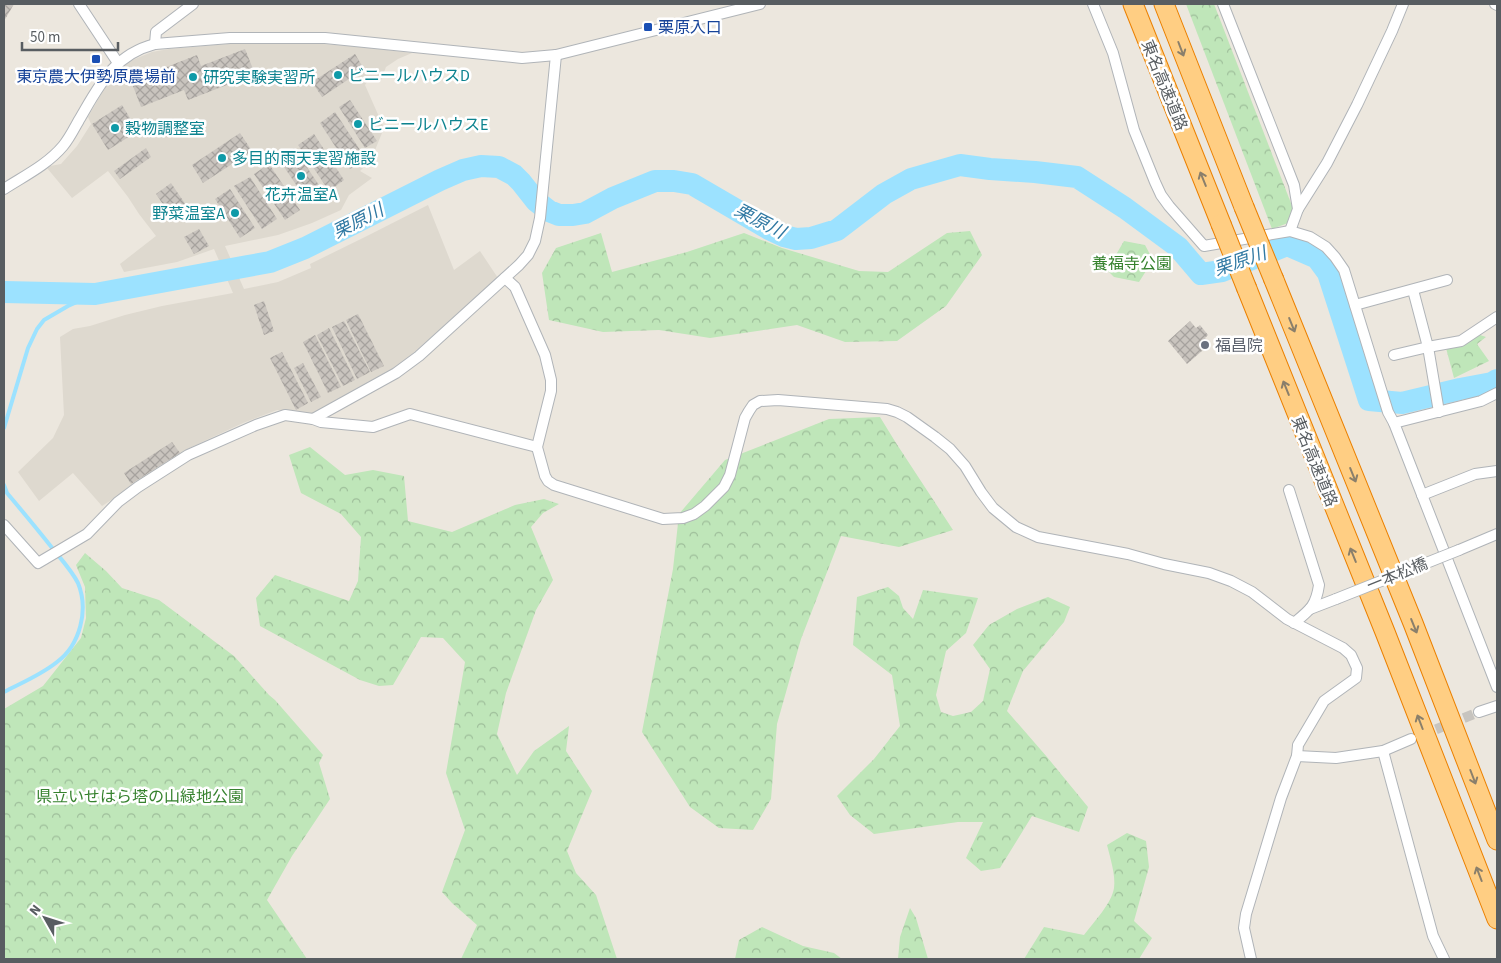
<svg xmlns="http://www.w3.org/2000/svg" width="1501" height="963" viewBox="0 0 1501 963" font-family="'Source Sans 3','Noto Sans JP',sans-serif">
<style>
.education{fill:#ded9cf}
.forest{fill:url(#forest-crowns)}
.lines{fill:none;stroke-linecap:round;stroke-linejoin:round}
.stream{stroke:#9ce2ff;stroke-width:4}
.river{stroke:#9ce2ff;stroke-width:22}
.building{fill:url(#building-cross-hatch)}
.minor-tunnel{stroke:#c7c4bf;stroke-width:10;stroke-dasharray:10 5;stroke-linecap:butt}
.minor-casing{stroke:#b0b4b8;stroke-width:12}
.motorway-casing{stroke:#eb8000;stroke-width:21}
.minor{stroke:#fff;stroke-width:10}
.motorway{stroke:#ffce83;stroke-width:19}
.minor-bridge-casing{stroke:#b0b4b8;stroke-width:12;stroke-linecap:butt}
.motorway-bridge-casing{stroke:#eb8000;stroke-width:21;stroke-linecap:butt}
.minor-bridge{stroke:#fff;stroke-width:10}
.motorway-bridge{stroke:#ffce83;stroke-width:19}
.oneway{stroke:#8a7f6b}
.transit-dot{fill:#1a4fb4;stroke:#fff;stroke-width:2}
.culture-dot{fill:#0f9aa8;stroke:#fff;stroke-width:2}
.worship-dot{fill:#6b7280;stroke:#fff;stroke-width:2}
.labels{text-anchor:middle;stroke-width:5;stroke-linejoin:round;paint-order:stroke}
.transit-label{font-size:16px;fill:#164399;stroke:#fff;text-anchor:start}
.culture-label{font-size:16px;fill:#0d838f;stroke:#fff;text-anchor:start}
.street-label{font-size:16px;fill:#585d61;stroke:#fff}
.park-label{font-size:16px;fill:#36822e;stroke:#fff}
.worship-label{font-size:16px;fill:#5b616d;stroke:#fff;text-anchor:start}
.water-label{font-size:18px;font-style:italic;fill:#3079a3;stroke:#fff}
</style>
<defs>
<pattern id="forest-crowns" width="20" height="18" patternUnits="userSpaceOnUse" patternTransform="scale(1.25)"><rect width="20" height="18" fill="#bfe6b9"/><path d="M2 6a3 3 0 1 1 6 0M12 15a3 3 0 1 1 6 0" fill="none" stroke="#9ebe9a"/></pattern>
<pattern id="building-cross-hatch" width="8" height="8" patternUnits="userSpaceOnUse" patternTransform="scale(1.25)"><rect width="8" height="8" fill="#c9c4be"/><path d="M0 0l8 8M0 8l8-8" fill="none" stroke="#a6a29e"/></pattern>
</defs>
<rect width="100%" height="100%" fill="#ece7de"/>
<polygon class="education" points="296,42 362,47 412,53 398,59 386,67 381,80 367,82 365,85 384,128 371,160 360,171 372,178 349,195 341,210 312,223 278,235 225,246 244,289 278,282 311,268 310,264 369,235 428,205 454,270 480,251 498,278 412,354 387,373 320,411 313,413 302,414 286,410 277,410 243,423 185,450 175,459 102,506 73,473 39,501 18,472 53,438 64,415 60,337 73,329 90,326 125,315 162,306 233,293 214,249 177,262 124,272 120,264 156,236 139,214 128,197 108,171 72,198 47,168 50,166 61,164 77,146 91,124 88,117 104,89 114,75 130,61 152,52 169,49 240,43"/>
<g class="forest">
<polygon points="1186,4 1214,4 1294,211 1288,223 1272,229"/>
<polygon points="970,231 982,255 946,306 897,341 845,342 797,325 710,338 659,330 603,332 549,320 542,273 556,248 601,233 612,272 687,252 744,233 782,248 859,271 888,272 947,233"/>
<polygon points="1124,241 1145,245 1153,260 1139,282 1114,277 1107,270"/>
<polygon points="1480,335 1486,337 1477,344 1489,361 1454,378 1446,348 1458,347"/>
<polygon points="880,417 896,443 953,530 899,547 841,536 801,639 777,724 771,799 753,830 719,828 690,807 642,732 673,569 679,514 725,460 829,419"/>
<polygon points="310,447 345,475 373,470 404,476 408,521 452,532 515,505 544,499 559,504 543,513 531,527 553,580 536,610 506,693 497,734 517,775 534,751 569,726 566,751 592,791 567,851 576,873 596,895 617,959 461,959 477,925 452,903 442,892 465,830 446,773 465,662 443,638 421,637 393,685 379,686 360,680 260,626 256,598 275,575 349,601 358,581 361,537 341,514 301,493 289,455"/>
<polygon points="85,553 106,571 122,588 159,600 234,656 269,695 275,700 323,755 319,763 330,799 292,856 267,900 307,959 4,959 4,709 43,686 81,638 86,618 85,587 76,565"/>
<polygon points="888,587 899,596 903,608 913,619 923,590 978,598 966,633 946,651 936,695 941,712 953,716 971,712 983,701 990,669 973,645 989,625 1017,609 1048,597 1070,607 1064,622 1023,671 1007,711 1047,757 1088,807 1079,832 1032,816 1000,868 981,871 966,858 983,822 958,822 874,834 850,815 837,796 874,759 900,726 892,675 853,645 857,597"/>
<path d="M1127 833 1146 841 1149 867 1134 921 1152 938 1139 959H1024L1044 927 1084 935C1093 923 1112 903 1114 888 1116 876 1110 857 1107 845Z"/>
<polygon points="910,908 916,918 928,959 898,959 900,937"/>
<polygon points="762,927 803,946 834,953 842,959 735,959 739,940"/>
</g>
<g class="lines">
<g class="stream">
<polyline points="4,428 28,348 37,329 44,320 68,306 95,294"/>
<path d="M4 485 7 493C23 512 38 530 53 549 61 559 72 571 78 583 89 610 80 645 57 662 41 675 21 683 4 692"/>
</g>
<polyline class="river" points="4,292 95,294 270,262 305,248 440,180 463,170 481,166 499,167 514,175 521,182 536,201 549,211 559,215 573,215 585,213 613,198 655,181 674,181 692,184 769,229 784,236 796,239 811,238 837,230 884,194 911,179 960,165 990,169 1035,172 1077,177 1125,208 1178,247 1201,274 1222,271 1287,245 1317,258 1328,273 1369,400 1402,403 1460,389 1492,383 1497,380"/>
</g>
<g class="building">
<polygon points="4,4 14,4 4,21"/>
<polygon points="245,49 255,74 188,100 184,90 141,107 131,81 197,55 201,66"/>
<polygon points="355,54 364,69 322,97 312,82"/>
<polygon points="350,100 377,141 365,148 339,107"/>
<polygon points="122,105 138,131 108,150 92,124"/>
<polygon points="335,112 366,159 350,169 320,123"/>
<polygon points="240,133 252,151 203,183 192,165"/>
<polygon points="314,134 344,180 329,191 298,145"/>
<polygon points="146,148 151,157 120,179 114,171"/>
<polygon points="294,148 325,194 309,204 278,158"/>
<polygon points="269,164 300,210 285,220 254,174"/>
<polygon points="250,177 277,219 262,229 234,186"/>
<polygon points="171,183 186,205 171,216 156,194"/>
<polygon points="230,189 255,228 240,238 215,199"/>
<polygon points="199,229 209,246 194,254 184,237"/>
<polygon points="264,301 274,331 264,335 254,305"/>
<polygon points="358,314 384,366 371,372 346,320"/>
<polygon points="344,321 370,372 357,379 332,327"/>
<polygon points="1190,321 1196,328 1200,325 1208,335 1205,338 1210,344 1187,364 1168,341"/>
<polygon points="329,328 355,380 343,386 317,335"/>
<polygon points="315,335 341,387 328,393 303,342"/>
<polygon points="282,352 308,403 296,410 270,358"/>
<polygon points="303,363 321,397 311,402 294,368"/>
<polygon points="172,442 180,453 131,484 124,473"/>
</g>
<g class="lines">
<polyline class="minor-tunnel" points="1422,735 1479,712"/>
<g class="minor-casing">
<g id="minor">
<polyline points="79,4 118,63"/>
<polyline points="1093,4 1113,53 1134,130 1155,182 1161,195 1169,206 1204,246 1290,231 1310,237 1326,247 1335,257 1344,270 1388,412 1394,423 1497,687"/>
<polyline points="1223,4 1294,185 1298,209 1290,231"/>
<polyline points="1495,4 1497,5"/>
<polyline points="155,44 156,32 193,4"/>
<path d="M4 189C24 176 47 165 63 146 69 139 74 129 79 120 99 86 113 55 155 44L230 38H325L522 58 556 55 760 4"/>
<polyline points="1298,209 1327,163 1357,105 1392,31 1403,4"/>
<polyline points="505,278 515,287 545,355 551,380 551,391 537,447 545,476 548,481 554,485 663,519 683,518 694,514 705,506 724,487 730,475 745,418 749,411 753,405 760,401 778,400 887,409 897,412 907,417 935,437 950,449 965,466 981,492 993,508 1016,527 1038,537 1128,554 1164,564 1209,573 1231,581 1252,592 1287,619 1343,648 1351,655 1357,668 1356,678 1324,701 1298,745 1297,756 1281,798 1246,914 1244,928 1251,959"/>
<polyline points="1413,290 1428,347 1439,412"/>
<polyline points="1355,305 1447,280"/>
<polyline points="1394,355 1428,347 1461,341 1497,317"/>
<polyline points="313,419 396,373 419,356 519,265 528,255 535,241 540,218 556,55"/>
<polyline points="1394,423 1481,401 1497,393"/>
<path d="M1289 490 1319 585C1316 606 1310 610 1294 623"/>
<polyline points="1422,495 1475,474 1497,471"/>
<polyline points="4,525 38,563 87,534 118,502 138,487 188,455 256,425 285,415 313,419 321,422 373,427 410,414 537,447"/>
<polyline points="1459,550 1497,534"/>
<polyline points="1310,609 1336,599"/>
<polyline points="1479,712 1497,706"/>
<polyline points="1383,751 1433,936 1444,959"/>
<polyline points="1297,756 1336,758 1383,751 1411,739"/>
</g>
</g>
<g class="motorway-casing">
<g id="motorway">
<polyline points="1133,4 1221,224"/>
<polyline points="1164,4 1244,207"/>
<polyline points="1274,280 1413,623 1497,840"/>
<polyline points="1247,289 1385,632 1497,919"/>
</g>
</g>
<use href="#minor" class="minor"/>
<use href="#motorway" class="motorway"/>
<g class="minor-bridge-casing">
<polyline id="minor-bridge" points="1336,599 1459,550"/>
</g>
<g class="motorway-bridge-casing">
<g id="motorway-bridge">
<polyline points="1244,207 1274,280"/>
<polyline points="1221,224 1247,289"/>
</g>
</g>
<use href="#minor-bridge" class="minor-bridge"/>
<use href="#motorway-bridge" class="motorway-bridge"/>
</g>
<defs><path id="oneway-shaft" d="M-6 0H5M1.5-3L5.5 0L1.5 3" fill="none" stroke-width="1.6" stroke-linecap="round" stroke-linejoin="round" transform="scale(1.25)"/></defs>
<g class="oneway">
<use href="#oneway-shaft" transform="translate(1181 49) rotate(69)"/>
<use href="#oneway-shaft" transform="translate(1203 179) rotate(-112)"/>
<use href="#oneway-shaft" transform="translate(1292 325) rotate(68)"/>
<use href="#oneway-shaft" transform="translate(1286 388) rotate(-112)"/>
<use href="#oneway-shaft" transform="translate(1353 475) rotate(68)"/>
<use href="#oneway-shaft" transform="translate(1353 555) rotate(-112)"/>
<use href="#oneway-shaft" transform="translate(1414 626) rotate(68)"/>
<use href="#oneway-shaft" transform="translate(1420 722) rotate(-111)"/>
<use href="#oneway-shaft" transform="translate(1473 777) rotate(69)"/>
<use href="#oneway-shaft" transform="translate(1479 874) rotate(-111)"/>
</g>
<g class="transit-dot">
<rect x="643" y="22" width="10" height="10" rx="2.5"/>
<rect x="91" y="54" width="10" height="10" rx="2.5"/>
</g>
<g class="culture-dot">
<circle cx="338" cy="75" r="5"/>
<circle cx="193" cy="77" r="5"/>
<circle cx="358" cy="124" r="5"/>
<circle cx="115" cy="128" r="5"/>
<circle cx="222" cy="158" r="5"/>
<circle cx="301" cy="176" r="5"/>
<circle cx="235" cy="213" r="5"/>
</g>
<circle class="worship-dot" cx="1205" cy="345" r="5"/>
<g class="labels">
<g class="transit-label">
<text x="658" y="33">栗原入口</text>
<text x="96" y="82" text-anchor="middle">東京農大伊勢原農場前</text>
</g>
<g class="culture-label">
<text x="348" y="81">ビニールハウスD</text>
<text x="203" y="83">研究実験実習所</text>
<text x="368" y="130">ビニールハウスE</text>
<text x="125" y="134">穀物調整室</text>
<text x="232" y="164">多目的雨天実習施設</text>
<text x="301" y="200" text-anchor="middle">花卉温室A</text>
<text x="225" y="219" text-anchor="end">野菜温室A</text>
</g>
<g class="street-label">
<text transform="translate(1165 85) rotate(68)" y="6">東名高速道路</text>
<text transform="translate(1315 461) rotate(68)" y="6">東名高速道路</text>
<text transform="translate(1397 574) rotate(-22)" y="6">一本松橋</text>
</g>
<g class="park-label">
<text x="1132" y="269">養福寺公園</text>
<text x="140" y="802">県立いせはら塔の山緑地公園</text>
</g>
<g class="worship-label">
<text x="1215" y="351">福昌院</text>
</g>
<g class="water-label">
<text transform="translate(358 221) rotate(-27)" y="6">栗原川</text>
<text transform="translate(760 221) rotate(27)" y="6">栗原川</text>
<text transform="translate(1240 261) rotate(-19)" y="6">栗原川</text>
</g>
</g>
<rect width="1501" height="963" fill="none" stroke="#585d61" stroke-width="10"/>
<g transform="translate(45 918) rotate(309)" stroke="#ffffff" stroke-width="4" paint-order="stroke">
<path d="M0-4L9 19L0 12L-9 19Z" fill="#585d61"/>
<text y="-8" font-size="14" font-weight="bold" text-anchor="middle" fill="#585d61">N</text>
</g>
<path d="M22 42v8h96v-8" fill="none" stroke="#585d61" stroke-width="2.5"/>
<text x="30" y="42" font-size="15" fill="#585d61" stroke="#ffffff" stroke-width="4" paint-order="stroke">50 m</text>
</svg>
